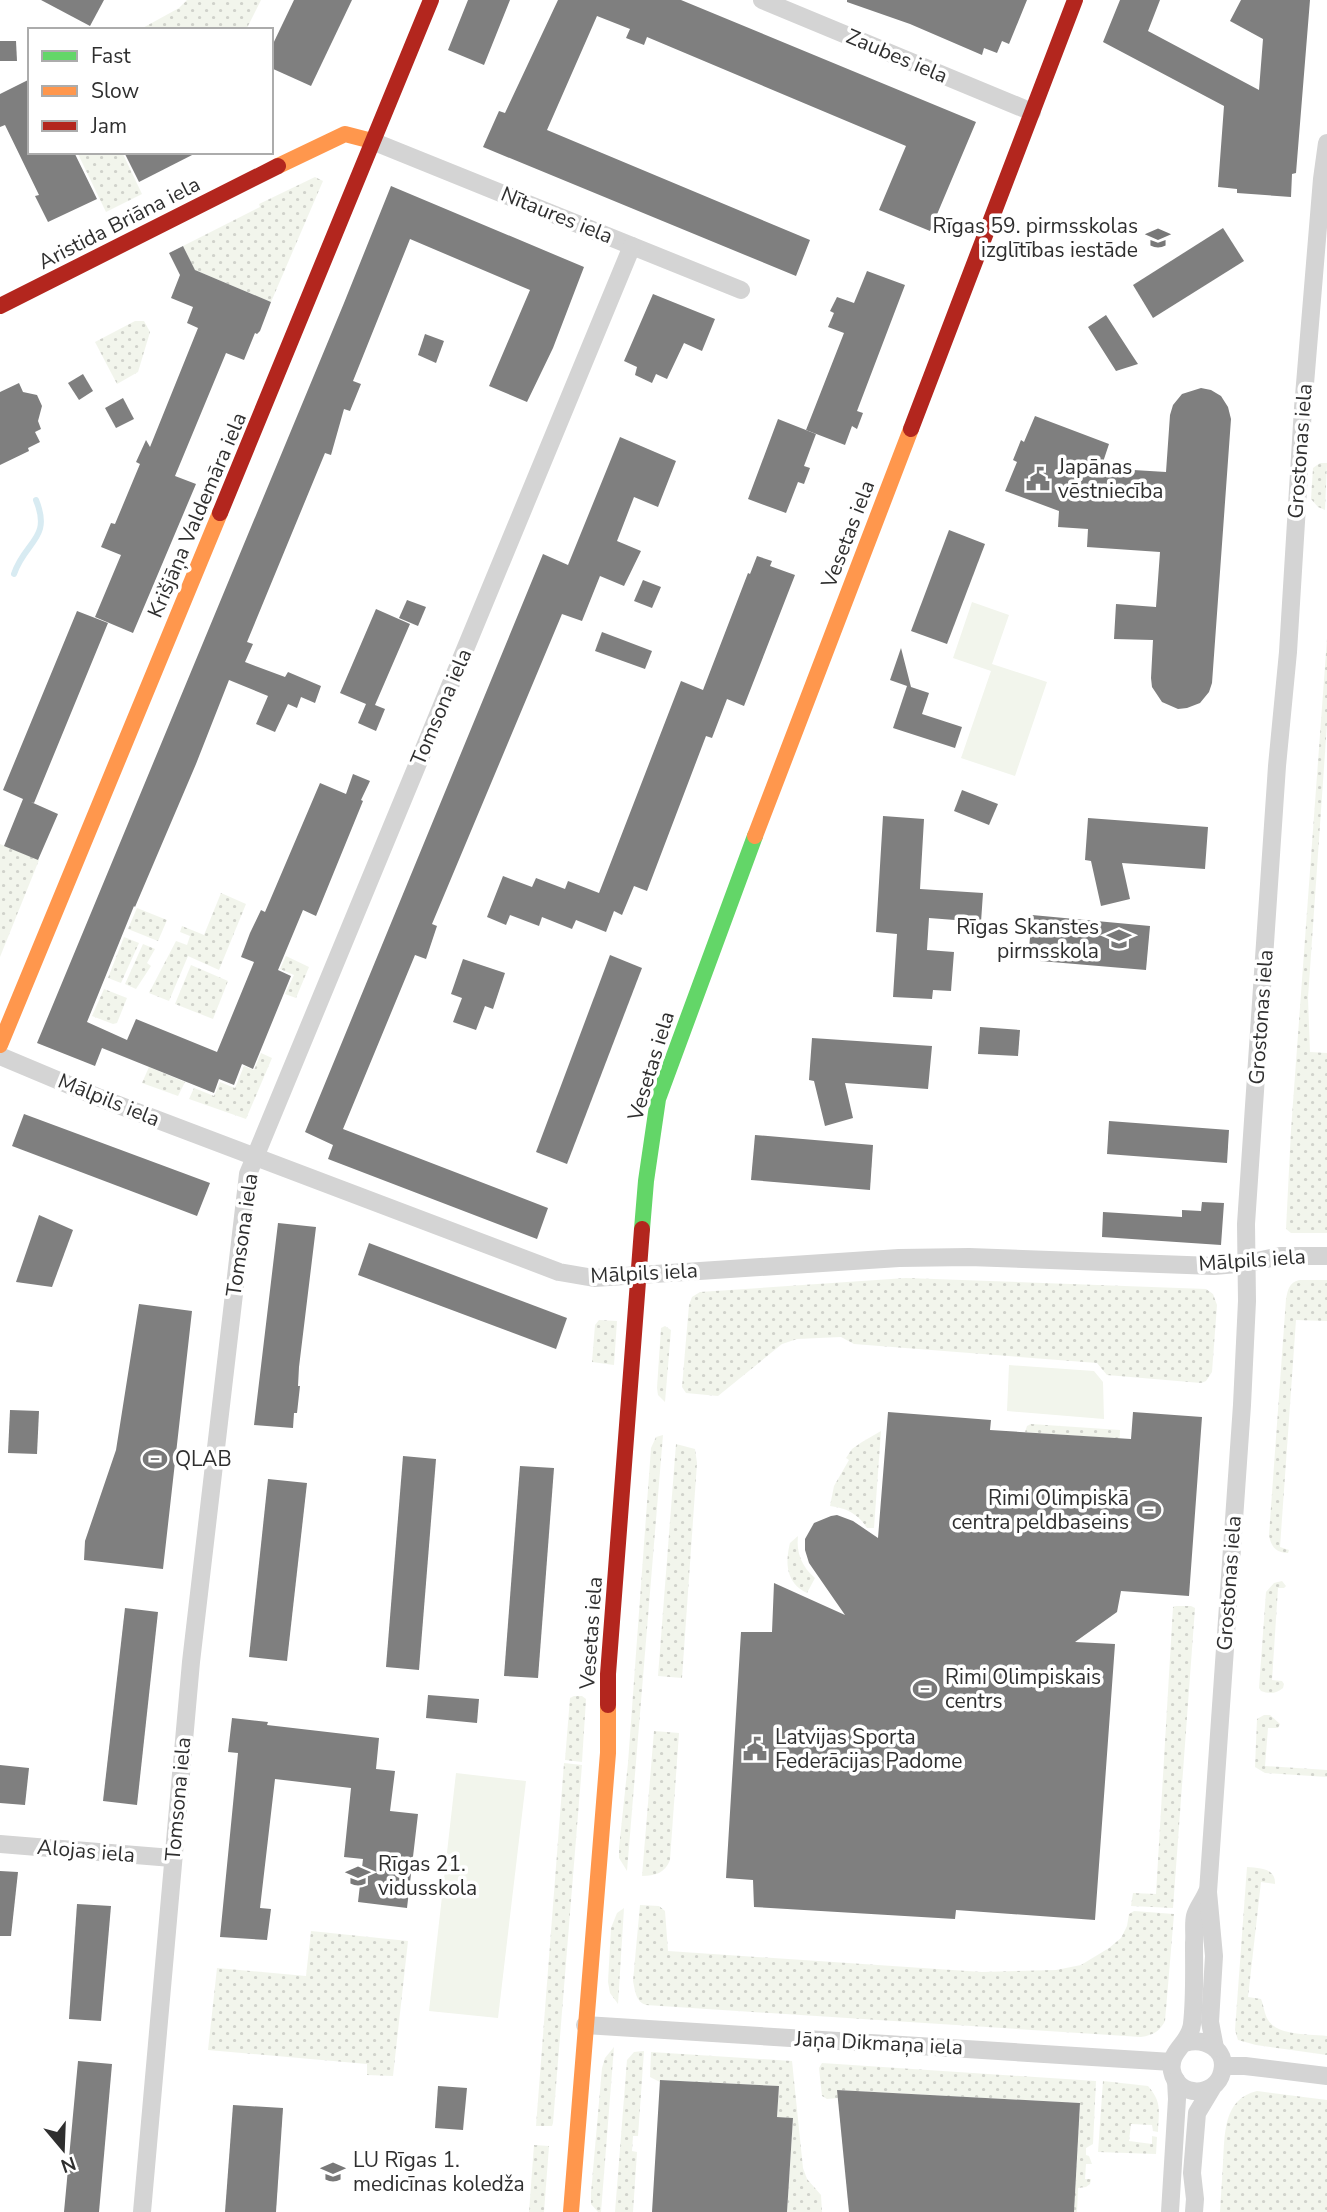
<svg xmlns="http://www.w3.org/2000/svg" width="1327" height="2212" viewBox="0 0 1327 2212" font-family="'Nunito Sans',sans-serif">
<style>
.green{fill:url(#green-dots)}
.pitch{fill:#f2f5ec}
.lines{fill:none;stroke-linecap:round;stroke-linejoin:round}
.stream{stroke:#d8ebf2;stroke-width:6}
.building{fill:#7f7f7f}
.street{stroke:#d4d4d4;stroke-width:18}
.fast{stroke:#63d668;stroke-width:16}
.slow{stroke:#ff974d;stroke-width:16}
.jam{stroke:#b3261e;stroke-width:16}
.labels{text-anchor:middle;stroke-width:7;stroke-linejoin:round;paint-order:stroke}
.street-label{font-size:21px;fill:#2f2f2f;stroke:#fff}
.poi-label{font-size:21px;fill:#2f2f2f;stroke:#fff;text-anchor:start}
</style>
<defs>
<pattern id="green-dots" width="8" height="8" patternUnits="userSpaceOnUse" patternTransform="scale(1.75)"><rect width="8" height="8" fill="#f2f5ec"/><path d="M2 2h.1M6 6h.1" fill="none" stroke="#d0d2cb" stroke-width="1.8" stroke-linecap="round"/></pattern>
</defs>
<rect width="100%" height="100%" fill="#fff"/>
<g class="green">
<polygon points="187,0 261,0 246,30 139,30 179,8"/>
<polygon points="77,152 122,152 142,194 106,212"/>
<polygon points="315,177 323,181 271,302 195,270 183,246 260,207 259,204"/>
<polygon points="135,321 144,321 150,332 138,372 117,384 95,342"/>
<polygon points="1320,463 1327,463 1325,510 1318,507 1311,499 1313,468"/>
<polygon points="1327,639 1327,724 1308,998 1310,1052 1327,1053 1327,1233 1291,1233 1286,1229 1291,1130"/>
<polygon points="0,844 39,860 0,957"/>
<polygon points="221,893 246,904 219,970 188,956 169,1001 149,993 176,941 187,945 190,936 180,932 182,926 204,935"/>
<polygon points="137,908 167,920 158,941 128,929"/>
<polygon points="124,937 139,943 121,983 108,978"/>
<polygon points="143,944 155,949 147,963 151,966 136,989 125,984"/>
<polygon points="286,956 309,967 296,998 285,994 294,975 280,969"/>
<polygon points="191,965 228,981 213,1019 175,1004"/>
<polygon points="104,989 127,998 117,1023 113,1024 92,1016"/>
<polygon points="261,1053 272,1058 246,1119 189,1099 194,1088 214,1096 220,1082 235,1088 244,1066 254,1070"/>
<polygon points="149,1067 185,1082 178,1096 142,1083"/>
<polygon points="906,1278 1206,1289 1213,1294 1217,1305 1212,1372 1206,1381 1201,1383 1107,1375 1097,1363 854,1344 841,1337 797,1339 782,1344 718,1396 686,1393 682,1387 689,1305 692,1297 700,1292"/>
<path d="M1299 1280H1327V1321L1296 1320 1280 1547 1289 1550 1288 1553C1276 1553 1271 1547 1269 1535L1286 1299C1288 1289 1289 1283 1299 1280Z"/>
<polygon points="599,1320 617,1321 614,1365 592,1362 595,1325"/>
<polygon points="665,1326 671,1330 665,1402 658,1395 657,1388 661,1328"/>
<polygon points="1031,1424 1120,1430 1119,1451 1108,1438 1025,1432 1027,1426"/>
<path d="M881 1431 874 1528H867C858 1514 847 1508 830 1506L834 1486 849 1460 846 1458 852 1449 862 1442Z"/>
<polygon points="663,1435 627,1871 619,1858 619,1848 628,1763 651,1448 656,1437"/>
<polygon points="676,1444 695,1449 697,1463 682,1678 658,1676"/>
<path d="M798 1536C796 1553 802 1567 815 1578L807 1593C786 1583 785 1563 790 1543Z"/>
<path d="M1282 1581 1286 1586 1284 1588H1278L1272 1680 1282 1681 1284 1684 1283 1688C1276 1694 1269 1694 1261 1691L1259 1688 1266 1592 1274 1583Z"/>
<polygon points="1176,1606 1191,1606 1195,1608 1173,1908 1131,1906 1133,1893 1156,1894 1173,1607"/>
<polygon points="574,1696 582,1696 586,1699 582,1762 565,1760 570,1698"/>
<polygon points="1264,1715 1270,1715 1280,1724 1278,1728 1268,1728 1265,1766 1327,1770 1327,1777 1265,1773 1255,1767 1257,1719"/>
<path d="M654 1731 679 1733 670 1860C665 1873 655 1876 642 1876Z"/>
<polygon points="564,1763 582,1765 553,2123 552,2126 536,2126"/>
<path d="M1247 1867C1259 1868 1276 1868 1275 1884L1261 1882 1248 1997 1261 1999C1264 2006 1264 2013 1268 2020 1278 2036 1310 2034 1327 2036V2055L1256 2045 1238 2040 1235 2030Z"/>
<path d="M640 1905 659 1906 665 1911 668 1951 982 1972 1056 1970 1081 1965 1109 1948 1121 1938 1127 1926 1129 1914 1134 1911 1174 1914 1165 2021C1159 2032 1153 2035 1141 2037L646 2005C636 2002 635 1991 633 1981Z"/>
<polygon points="624,1908 618,2004 610,1993 608,1982 611,1928 617,1913"/>
<polygon points="311,1931 408,1941 393,2076 367,2075 367,2064 208,2050 217,1968 306,1976"/>
<polygon points="614,2047 601,2212 598,2212 591,2204 591,2193 602,2068 605,2058"/>
<polygon points="644,2051 638,2136 633,2136 632,2151 637,2152 633,2212 615,2212 627,2060 634,2052"/>
<polygon points="651,2052 792,2061 803,2168 807,2179 821,2195 822,2212 787,2212 793,2118 777,2117 779,2086 660,2080 660,2082 650,2077"/>
<polygon points="822,2063 1096,2081 1093,2144 1086,2148 1086,2155 1089,2156 1092,2164 1086,2164 1085,2179 1091,2179 1090,2184 1086,2187 1078,2188 1077,2212 1074,2212 1080,2103 837,2090 838,2098 827,2099 822,2096 819,2068"/>
<path d="M1103 2081 1148 2086C1162 2102 1159 2111 1158 2132L1153 2131 1152 2125 1131 2124 1129 2141 1152 2144V2136L1157 2137 1156 2154 1098 2152Z"/>
<path d="M1257 2091 1327 2100V2212H1220C1221 2196 1222 2179 1223 2163 1225 2133 1223 2099 1257 2091Z"/>
<polygon points="534,2145 549,2146 544,2212 529,2212"/>
</g>
<g class="pitch">
<polygon points="972,602 1009,615 992,664 1047,682 1015,776 961,758 991,671 953,658"/>
<polygon points="1009,1365 1094,1371 1103,1382 1104,1419 1007,1411"/>
<polygon points="456,1773 526,1781 498,2018 429,2011"/>
</g>
<g class="lines">
<path class="stream" d="M14 574C25 541 52 539 36 500"/>
</g>
<g class="building">
<polygon points="41,0 104,0 90,26"/>
<polygon points="294,0 352,0 311,86 271,68 271,48"/>
<polygon points="468,0 510,0 484,65 448,50"/>
<polygon points="558,0 681,0 976,122 930,231 879,210 906,146 647,37 644,45 626,38 630,29 597,16 547,130 810,240 796,276 483,147 499,111 505,113"/>
<polygon points="847,0 1027,0 1009,44 1002,41 997,53 984,48 982,55 910,24 847,2"/>
<polygon points="1120,0 1160,0 1148,31 1259,90 1263,39 1230,21 1241,0 1310,0 1296,173 1292,174 1291,197 1237,193 1237,189 1218,187 1224,106 1103,42"/>
<polygon points="0,41 16,41 17,61 0,61"/>
<polygon points="30,79 30,152 74,152 97,199 48,222 35,196 39,195 5,125 0,127 0,94"/>
<polygon points="124,152 198,152 139,182"/>
<polygon points="391,186 584,267 553,348 527,402 489,386 530,290 410,239 353,381 361,384 350,411 344,409 331,455 325,453 247,642 253,644 245,662 285,677 288,672 321,686 315,703 301,697 297,708 288,704 275,732 256,724 268,696 229,680 196,764 135,907 134,906 87,1022 127,1040 136,1019 217,1052 254,962 241,957 250,933 261,910 265,912 320,783 346,794 353,774 370,781 361,800 363,801 316,916 303,910 278,970 291,976 253,1069 242,1064 234,1085 219,1079 214,1093 102,1048 95,1066 37,1043 344,303"/>
<polygon points="1223,228 1244,261 1153,318 1133,285"/>
<polygon points="183,246 195,270 271,302 260,331 257,334 255,333 244,360 226,353 175,476 196,484 133,633 95,617 121,555 101,547 111,523 115,524 140,464 136,462 146,440 150,447 198,328 187,323 193,307 171,298 180,275 169,253"/>
<polygon points="867,271 905,285 857,411 863,413 857,429 852,426 845,445 806,430 844,333 828,327 834,313 830,311 837,297 854,303"/>
<polygon points="653,294 715,319 702,351 684,343 667,379 656,374 652,383 635,375 637,367 624,361"/>
<polygon points="1106,315 1132,355 1138,364 1116,371 1088,327"/>
<polygon points="425,334 444,341 436,363 418,355"/>
<polygon points="83,374 93,391 79,400 68,383"/>
<polygon points="19,383 23,392 37,395 42,406 38,421 41,429 35,432 40,442 28,448 29,451 0,465 0,392"/>
<polygon points="1201,388 1211,390 1221,396 1228,407 1231,419 1212,683 1209,692 1200,703 1187,708 1178,709 1162,702 1152,687 1151,678 1153,640 1114,639 1116,604 1156,607 1160,552 1087,547 1088,529 1058,527 1059,511 1005,491 1017,462 1013,460 1021,440 1024,442 1035,416 1109,444 1101,468 1166,472 1170,415 1173,405 1182,394"/>
<polygon points="123,398 134,419 116,428 105,408"/>
<polygon points="778,419 816,434 804,466 810,468 804,484 798,482 786,513 748,499"/>
<polygon points="620,437 676,461 658,507 634,497 617,541 641,551 624,586 600,576 582,621 562,614 432,924 437,926 426,959 415,955 343,1129 548,1208 537,1239 328,1159 333,1145 305,1132 543,554 568,565"/>
<polygon points="949,530 985,544 947,644 911,631"/>
<polygon points="757,556 772,561 770,566 795,575 744,706 727,699 712,738 706,736 647,891 634,886 622,915 614,911 606,932 576,920 572,929 542,917 539,926 510,915 506,925 487,917 503,876 532,887 536,878 565,889 568,881 599,893 681,681 703,690 748,573 750,574"/>
<polygon points="643,580 661,587 652,608 634,601"/>
<polygon points="407,600 426,607 418,626 399,618"/>
<polygon points="376,609 410,624 375,705 385,709 376,731 358,723 366,704 340,693"/>
<polygon points="77,611 108,623 34,803 31,802 58,814 38,860 4,846 23,799 3,790"/>
<polygon points="602,632 652,651 645,669 595,651"/>
<polygon points="901,648 911,687 929,693 922,714 962,727 955,748 893,728 907,686 890,680"/>
<polygon points="962,790 998,804 989,825 954,811"/>
<polygon points="883,816 924,819 920,889 983,893 981,922 929,918 927,950 954,952 951,991 933,990 932,999 893,997 897,934 876,932"/>
<polygon points="1088,818 1208,827 1205,869 1122,863 1130,899 1101,906 1091,861 1085,860"/>
<polygon points="1032,915 1150,926 1146,970 1028,960"/>
<polygon points="610,955 642,968 567,1164 536,1152"/>
<polygon points="463,959 505,973 493,1009 485,1006 476,1030 453,1022 462,998 451,994"/>
<polygon points="980,1027 1020,1030 1018,1056 978,1054"/>
<polygon points="812,1038 932,1046 928,1089 845,1083 853,1118 825,1126 814,1081 809,1080"/>
<polygon points="24,1114 210,1183 197,1216 12,1146"/>
<polygon points="1109,1121 1229,1130 1227,1163 1107,1154"/>
<polygon points="755,1135 873,1145 870,1190 751,1180"/>
<polygon points="1202,1202 1224,1203 1221,1245 1102,1237 1103,1212 1182,1217 1182,1210 1201,1211"/>
<polygon points="39,1215 73,1230 52,1287 16,1282"/>
<polygon points="278,1223 316,1227 299,1367 298,1386 300,1386 297,1413 294,1413 293,1428 254,1425"/>
<polygon points="369,1243 567,1318 556,1349 358,1275"/>
<polygon points="139,1304 192,1311 163,1569 84,1560 85,1541 116,1450"/>
<polygon points="10,1410 39,1411 37,1454 8,1453"/>
<polygon points="888,1412 991,1420 990,1430 1131,1439 1133,1412 1202,1417 1189,1596 1121,1591 1117,1612 1075,1642 1115,1644 1095,1920 956,1910 955,1919 754,1907 753,1880 726,1878 741,1632 772,1632 774,1583 845,1615 809,1563 805,1550 805,1539 814,1523 831,1516 837,1515 853,1521 878,1538"/>
<polygon points="403,1456 436,1459 419,1670 386,1667"/>
<polygon points="520,1466 554,1468 538,1678 504,1676"/>
<polygon points="268,1479 307,1483 287,1661 249,1657"/>
<polygon points="125,1608 158,1612 137,1805 103,1801"/>
<polygon points="428,1695 479,1699 477,1723 426,1718"/>
<polygon points="232,1718 268,1722 267,1725 379,1738 376,1769 395,1771 390,1811 418,1814 407,1908 358,1902 363,1859 344,1857 351,1788 275,1779 260,1908 271,1909 267,1940 220,1937 238,1753 228,1752"/>
<polygon points="0,1765 29,1768 25,1805 0,1803"/>
<polygon points="0,1871 18,1872 11,1936 0,1936"/>
<polygon points="77,1904 111,1906 101,2021 69,2019"/>
<polygon points="78,2061 112,2064 99,2212 64,2212"/>
<polygon points="660,2080 779,2086 777,2117 793,2118 787,2212 652,2212"/>
<polygon points="438,2086 467,2088 463,2130 435,2128"/>
<polygon points="837,2090 1080,2103 1074,2212 849,2212"/>
<polygon points="233,2105 283,2108 276,2212 225,2212"/>
</g>
<g class="lines">
<g class="street">
<polyline points="762,0 1032,112"/>
<polyline points="372,141 741,290"/>
<polyline points="0,1056 100,1098 559,1272 594,1278 899,1258 969,1257 1214,1266 1248,1263 1280,1256 1327,1256"/>
<polyline points="0,1844 172,1858"/>
<polyline points="585,2025 1172,2062"/>
<path d="M1185 2043C1204 2037 1228 2049 1222 2072 1216 2098 1177 2098 1172 2071 1168 2051 1190 2044 1192 2024 1195 1998 1194 1970 1194 1943 1195 1935 1193 1924 1195 1916 1197 1908 1204 1900 1207 1892"/>
<polyline points="1215,2048 1210,2022 1214,1956 1208,1892 1242,1405 1247,1301 1246,1224 1277,766 1288,652 1303,408 1322,179 1327,143"/>
<polyline points="1223,2066 1245,2066 1327,2076"/>
<polyline points="142,2212 191,1662 248,1174 632,246"/>
<polyline points="1170,2212 1177,2099 1176,2080"/>
<polyline points="1194,2212 1195,2199 1192,2173 1197,2113 1212,2088"/>
</g>
<polyline class="fast" points="642,1229 646,1181 658,1099 755,836"/>
<g class="slow">
<polyline points="278,166 345,134 372,141"/>
<polyline points="755,836 911,429"/>
<polyline points="0,1045 220,513"/>
<polyline points="571,2212 608,1753 608,1705"/>
</g>
<g class="jam">
<polyline points="0,306 278,166"/>
<polyline points="911,429 1075,0"/>
<polyline points="220,513 431,0"/>
<polyline points="608,1705 608,1674 642,1229"/>
</g>
</g>
<defs>
<g id="school-bare" transform="scale(1.89)"><path d="M0-5L7-2L0 1L-7-2ZM-4 1L0 2.5L4 1V4Q0 6-4 4Z" fill="#787878" stroke="#fff" stroke-width="2.5" paint-order="stroke"/></g>
<g id="civic-bare" transform="scale(1.89)"><path d="M-.6-6.5H3V-4.5H.6V-3L4-1V1h2V6H-6V1h2V-1L-.6-3ZM-1.2 2.5V6h2.4V2.5Z" fill="#787878" stroke="#fff" stroke-width="2.5" paint-order="stroke"/></g>
<g id="stadium-bare" transform="scale(1.89)"><path d="M0-5a6.5 5 0 1 0 0 10a6.5 5 0 1 0 0-10ZM-3.5-1.8h7v3.6h-7Z" fill="#787878" stroke="#fff" stroke-width="2.5" paint-order="stroke"/></g>
<g id="university-bare" transform="scale(1.89)"><path d="M0-5L7-2L0 1L-7-2ZM-4 1L0 2.5L4 1V4Q0 6-4 4Z" fill="#787878" stroke="#fff" stroke-width="2.5" paint-order="stroke"/></g>
</defs>
<g fill-rule="evenodd">
<use href="#school-bare" x="1158" y="238"/>
<use href="#civic-bare" x="1038" y="479"/>
<use href="#school-bare" x="1119" y="939"/>
<use href="#stadium-bare" x="155" y="1459"/>
<use href="#stadium-bare" x="1149" y="1510"/>
<use href="#stadium-bare" x="925" y="1689"/>
<use href="#civic-bare" x="755" y="1749"/>
<use href="#school-bare" x="358" y="1876"/>
<use href="#university-bare" x="333" y="2172"/>
</g>
<g class="labels">
<g class="street-label">
<text transform="translate(897 56) rotate(23)" y="7">Zaubes iela</text>
<text transform="translate(557 215) rotate(22)" y="7">Nītaures iela</text>
<text transform="translate(119 223) rotate(-27)" y="7">Aristida Briāna iela</text>
<text transform="translate(1300 451) rotate(-86)" y="7">Grostonas iela</text>
<text transform="translate(197 515) rotate(-67)" y="7">Krišjāņa Valdemāra iela</text>
<text transform="translate(848 534) rotate(-69)" y="7">Vesetas iela</text>
<text transform="translate(441 707) rotate(-67)" y="7">Tomsona iela</text>
<text transform="translate(1261 1017) rotate(-86)" y="7">Grostonas iela</text>
<text transform="translate(651 1066) rotate(-73)" y="7">Vesetas iela</text>
<text transform="translate(109 1100) rotate(22)" y="7">Mālpils iela</text>
<text transform="translate(242 1235) rotate(-82)" y="7">Tomsona iela</text>
<text transform="translate(1252 1260) rotate(-4)" y="7">Mālpils iela</text>
<text transform="translate(644 1273) rotate(-3)" y="7">Mālpils iela</text>
<text transform="translate(1229 1583) rotate(-86)" y="7">Grostonas iela</text>
<text transform="translate(591 1633) rotate(-86)" y="7">Vesetas iela</text>
<text transform="translate(178 1799) rotate(-85)" y="7">Tomsona iela</text>
<text transform="translate(86 1851) rotate(5)" y="7">Alojas iela</text>
<text transform="translate(879 2043) rotate(3)" y="7">Jāņa Dikmaņa iela</text>
</g>
<g class="poi-label">
<text x="1138" y="233" text-anchor="end">Rīgas 59. pirmsskolas<tspan x="1138" dy="24">izglītības iestāde</tspan></text>
<text x="1058" y="474">Japānas<tspan x="1058" dy="24">vēstniecība</tspan></text>
<text x="1099" y="934" text-anchor="end">Rīgas Skanstes<tspan x="1099" dy="24">pirmsskola</tspan></text>
<text x="175" y="1466">QLAB</text>
<text x="1129" y="1505" text-anchor="end">Rimi Olimpiskā<tspan x="1129" dy="24">centra peldbaseins</tspan></text>
<text x="945" y="1684">Rimi Olimpiskais<tspan x="945" dy="24">centrs</tspan></text>
<text x="775" y="1744">Latvijas Sporta<tspan x="775" dy="24">Federācijas Padome</tspan></text>
<text x="378" y="1871">Rīgas 21.<tspan x="378" dy="24">vidusskola</tspan></text>
<text x="353" y="2167">LU Rīgas 1.<tspan x="353" dy="24">medicīnas koledža</tspan></text>
</g>
</g>
<rect x="28" y="28" width="245" height="126" fill="#ffffff" stroke="#acacac" stroke-width="2"/>
<rect x="42" y="51" width="35" height="10" fill="#63d668" stroke="#acacac" stroke-width="2"/>
<text x="91" y="63" font-size="21" fill="#2f2f2f">Fast</text>
<rect x="42" y="86" width="35" height="10" fill="#ff974d" stroke="#acacac" stroke-width="2"/>
<text x="91" y="98" font-size="21" fill="#2f2f2f">Slow</text>
<rect x="42" y="121" width="35" height="10" fill="#b3261e" stroke="#acacac" stroke-width="2"/>
<text x="91" y="133" font-size="21" fill="#2f2f2f">Jam</text>
<g transform="translate(63 2149) rotate(161)" stroke="#ffffff" stroke-width="5" paint-order="stroke">
<path d="M0-5L12 26L0 18L-12 26Z" fill="#2f2f2f"/>
<text y="-10" font-size="19" font-weight="bold" text-anchor="middle" fill="#2f2f2f">N</text>
</g>
</svg>
